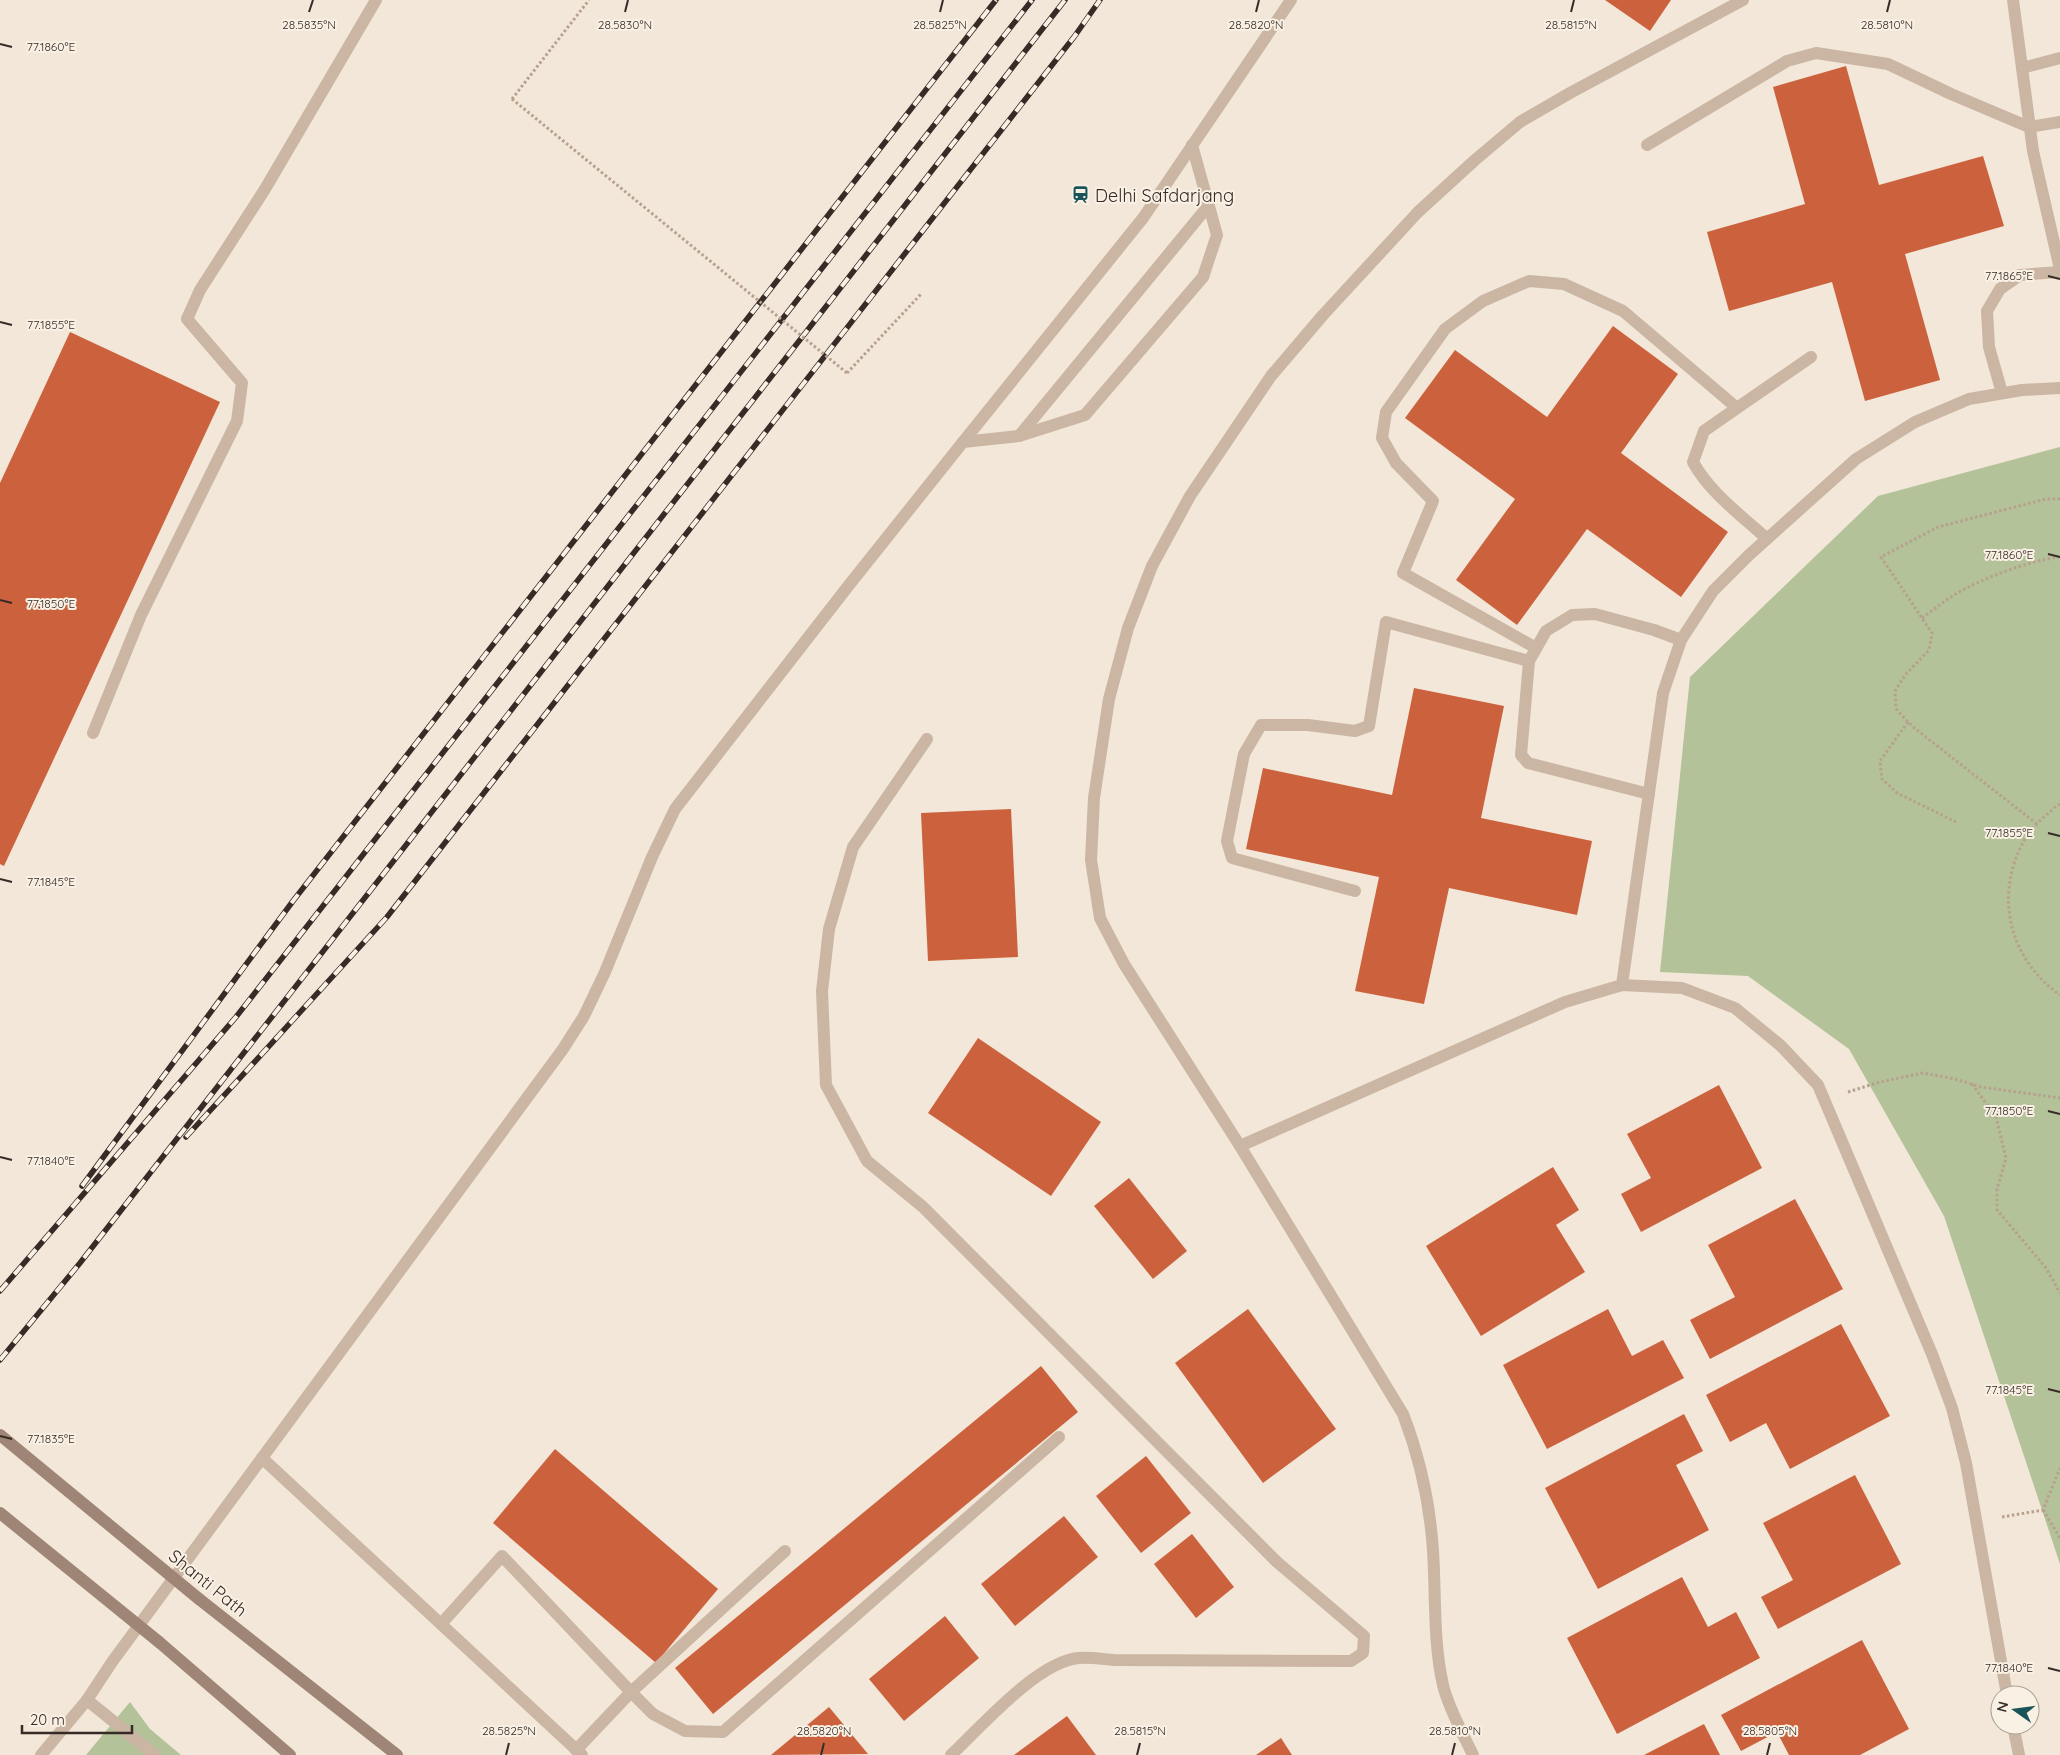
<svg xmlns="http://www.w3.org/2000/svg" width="2060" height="1755" font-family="Quicksand,sans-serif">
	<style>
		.green { fill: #b3c298 }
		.building { fill: #cc623d }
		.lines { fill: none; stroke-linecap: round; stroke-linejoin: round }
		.path { stroke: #b7a08e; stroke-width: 3; stroke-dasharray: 2.5 2.5; stroke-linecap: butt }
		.lane { stroke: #cbb6a4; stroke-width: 12 }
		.street { stroke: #cbb6a4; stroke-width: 12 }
		.secondary { stroke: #9f8575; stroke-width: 12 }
		.rail-casing { stroke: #362b26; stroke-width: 5.5 }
		.rail { stroke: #faf1e5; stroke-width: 4; stroke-dasharray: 11; stroke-linecap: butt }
		.path-bridge { stroke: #b7a08e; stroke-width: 3; stroke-dasharray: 2.5 2.5; stroke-linecap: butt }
		.secondary-bridge { stroke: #9f8575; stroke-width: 12 }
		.ticks { fill: none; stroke: #362b26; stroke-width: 2 }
		.labels { text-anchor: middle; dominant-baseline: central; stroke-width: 4; stroke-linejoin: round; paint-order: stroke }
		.poi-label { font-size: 18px; fill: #362b26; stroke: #faf1e5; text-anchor: start }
		.street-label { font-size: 18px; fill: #362b26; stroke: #faf1e5 }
		.ticks-label { font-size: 12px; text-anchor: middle; fill: #362b26; stroke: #faf1e5; stroke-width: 4; stroke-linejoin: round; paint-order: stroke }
	</style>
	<rect width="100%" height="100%" fill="#f2e7d8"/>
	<g class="green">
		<polygon points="2060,447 2060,1564 1944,1216 1849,1049 1748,976 1660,972 1690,677 1878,496"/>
		<polygon points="130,1702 150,1729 181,1755 86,1755"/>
	</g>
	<g class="building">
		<polygon points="1605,0 1671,0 1650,31"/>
		<polygon points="1846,66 1879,185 1983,156 2004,226 1905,254 1940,380 1865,401 1832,282 1729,311 1707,232 1805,204 1773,87"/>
		<polygon points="1613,326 1678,374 1621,453 1728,532 1681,597 1587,529 1517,625 1456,580 1515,499 1405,418 1455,350 1547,417"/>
		<polygon points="70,332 220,402 4,866 0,864 0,483"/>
		<polygon points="1414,688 1504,706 1481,818 1592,841 1577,915 1449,888 1424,1004 1355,991 1379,877 1246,849 1263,768 1392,795"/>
		<polygon points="1011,809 1018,957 928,961 921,813"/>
		<polygon points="978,1038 1101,1122 1051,1196 928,1113"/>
		<polygon points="1719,1085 1762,1168 1641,1232 1621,1194 1651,1178 1627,1134"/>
		<polygon points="1553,1167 1579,1210 1556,1225 1585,1272 1481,1336 1426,1246"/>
		<polygon points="1129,1178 1187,1251 1153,1279 1094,1206"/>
		<polygon points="1795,1199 1843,1289 1710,1359 1690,1320 1735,1297 1708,1245"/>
		<polygon points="1248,1309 1336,1429 1263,1483 1175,1363"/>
		<polygon points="1608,1309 1632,1356 1663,1340 1684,1378 1547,1449 1503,1365"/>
		<polygon points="1841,1324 1890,1416 1790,1469 1766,1423 1730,1442 1706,1395"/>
		<polygon points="1041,1366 1078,1412 713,1714 675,1668"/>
		<polygon points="1684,1414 1703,1451 1676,1465 1709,1530 1598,1589 1545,1488"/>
		<polygon points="555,1449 718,1589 656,1663 493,1523"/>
		<polygon points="1146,1456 1191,1513 1141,1553 1096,1496"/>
		<polygon points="1855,1475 1901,1564 1778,1629 1761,1597 1793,1580 1763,1523"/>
		<polygon points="1064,1516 1098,1557 1015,1626 981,1584"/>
		<polygon points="1192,1534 1234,1587 1196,1618 1154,1564"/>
		<polygon points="1682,1577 1708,1627 1736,1612 1760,1658 1617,1734 1567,1638"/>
		<polygon points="945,1616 979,1658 904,1721 869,1679"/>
		<polygon points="1862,1640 1909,1729 1860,1755 1789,1755 1777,1732 1741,1751 1721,1715"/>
		<polygon points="829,1707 868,1754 771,1755"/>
		<polygon points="1067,1716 1096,1755 1014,1755"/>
		<polygon points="1704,1724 1720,1755 1644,1755"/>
		<polygon points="1281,1738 1292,1755 1256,1755"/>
	</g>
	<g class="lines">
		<g class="path">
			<polyline points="512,99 589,0"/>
			<polyline points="847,373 922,293"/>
			<path d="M1922 618C1933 610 1943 602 1954 595 1980 579 2031 560 2060 557"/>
			<polyline points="1908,722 1880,761 1882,779 1897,793 1956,822"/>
			<path d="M2060 804 2055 807C2047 815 2035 824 2028 834 1993 889 2006 957 2060 995"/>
			<polyline points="2037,824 1913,727 1896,709 1895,691 1906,674 1929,650 1932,633 1881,557 1938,527 2046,499 2060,499"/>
			<polyline points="1972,1084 1996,1117 2006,1158 1997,1189 1997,1210 2046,1268 2060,1293"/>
			<polyline points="1848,1092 1880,1082 1923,1073 1955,1079 1981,1087 2060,1098"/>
			<polyline points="2043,1510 2060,1538"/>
			<polyline points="2002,1517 2043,1510 2060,1468"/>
		</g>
		<g class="lane">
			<polyline points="93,733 141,615 237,421 242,383 187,319 200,290 265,189 376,0"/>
			<polyline points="262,1458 563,1049 584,1016 605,972 652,857 675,809 849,585 963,442"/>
			<polyline points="441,1624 502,1556 631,1692 785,1551"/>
			<polyline points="576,1750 631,1692 653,1714 685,1731 723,1732 1059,1437"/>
		</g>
		<g class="street">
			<polyline points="2013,0 2033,151 2060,269"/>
			<polyline points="2022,68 2060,58"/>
			<polyline points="1647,145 1787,61 1816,53 1888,64 1951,94 2029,127 2060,122"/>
			<polyline points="2002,393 1989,347 1987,311 2000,289 2020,275 2060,272"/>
			<path d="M1737 408 1704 431 1693 462C1710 493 1741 515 1767 539"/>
			<polyline points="1019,436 1209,205"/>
			<polyline points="963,442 1143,218 1291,0"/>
			<polyline points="963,442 1019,436 1085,415 1203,277 1217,235 1192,145"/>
			<polyline points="1536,648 1403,573 1433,501 1396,463 1382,438 1386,412 1445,329 1483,301 1529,281 1564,284 1623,311 1737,408 1811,357"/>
			<path d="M927 739 853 847 829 929 822 991 826 1085 867 1161 923 1207 1277 1562 1364 1636 1363 1653 1351 1661 1114 1660C1102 1659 1090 1657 1079 1658 1038 1661 981 1727 951 1755"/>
			<polyline points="1649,794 1528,763 1521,755 1529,661 1546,631 1572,615 1595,614 1654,630 1681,640"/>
			<polyline points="1355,891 1232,858 1227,841 1244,754 1261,725 1308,725 1355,731 1369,726 1386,622 1529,661"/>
			<polyline points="1622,985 1663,693 1681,640 1713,591 1749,555 1856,459 1915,422 1969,399 2022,390 2060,388"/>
			<polyline points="1240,1146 1565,1002 1622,985 1682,988 1735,1008 1780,1045 1818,1085 1932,1354 1952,1408 1966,1463 2007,1695"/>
			<polyline points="87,1700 155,1755"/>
			<polyline points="2013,1725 2019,1755"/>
			<polyline points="41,1755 87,1700 112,1662 262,1458 582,1755"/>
			<path d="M1473 1755C1463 1734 1448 1707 1443 1685 1433 1641 1436 1596 1433 1551 1430 1504 1420 1458 1403 1414L1240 1146 1124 964 1100 918 1091 860 1094 798 1109 699 1128 628 1152 566 1190 496 1271 376 1323 315 1418 212 1475 160 1520 122 1570 93 1743 0"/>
		</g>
		<g class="secondary">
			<polyline points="199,1599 397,1755"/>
			<polyline points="159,1642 290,1755"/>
		</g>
		<defs>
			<g id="rail">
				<polyline points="186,1137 387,917 1074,37 1100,0"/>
				<polyline points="82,1186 293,901 996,0"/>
				<polyline points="0,1291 236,1017 1032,0"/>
				<polyline points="0,1360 80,1263 1065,0"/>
			</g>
		</defs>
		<use href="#rail" class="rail-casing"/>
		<use href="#rail" class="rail"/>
		<polyline class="path-bridge" points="512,99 847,373"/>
		<g class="secondary-bridge">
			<polyline points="0,1435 199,1599"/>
			<polyline points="0,1513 159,1642"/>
		</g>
	</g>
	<path class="ticks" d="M309 12 313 0M625 12 628 0M940 12 943 0M1256 12 1259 0M1571 12 1574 0M1887 12 1890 0M0 44 12 47M2048 276 2060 279M0 322 12 325M2048 554 2060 557M0 600 12 603M2048 833 2060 836M0 879 12 882M2048 1111 2060 1114M0 1157 12 1160M2048 1389 2060 1392M0 1436 12 1439M2048 1668 2060 1671M506 1755 509 1743M821 1755 824 1743M1137 1755 1140 1743M1452 1755 1455 1743M1767 1755 1770 1743"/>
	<defs>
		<symbol id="station-bare" viewBox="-9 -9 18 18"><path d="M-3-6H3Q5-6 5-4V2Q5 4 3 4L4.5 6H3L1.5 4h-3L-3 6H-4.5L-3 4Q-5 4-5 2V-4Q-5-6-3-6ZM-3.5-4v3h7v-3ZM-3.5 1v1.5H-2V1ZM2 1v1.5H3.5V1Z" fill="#1a5459" stroke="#faf1e5" stroke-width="2.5" paint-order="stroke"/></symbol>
	</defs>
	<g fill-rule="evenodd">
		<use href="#station-bare" x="1068" y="182" width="25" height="25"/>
	</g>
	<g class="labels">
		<g class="poi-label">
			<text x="1095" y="195">Delhi Safdarjang</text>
		</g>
		<g class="street-label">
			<text transform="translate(208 1583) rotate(39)">Shanti Path</text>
		</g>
	</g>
	<g class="ticks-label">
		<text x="309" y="29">28.5835°N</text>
		<text x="625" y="29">28.5830°N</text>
		<text x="940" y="29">28.5825°N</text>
		<text x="1256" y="29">28.5820°N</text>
		<text x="1571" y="29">28.5815°N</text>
		<text x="1887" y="29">28.5810°N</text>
		<text x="51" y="51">77.1860°E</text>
		<text x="2009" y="280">77.1865°E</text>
		<text x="51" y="329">77.1855°E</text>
		<text x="2009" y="559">77.1860°E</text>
		<text x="51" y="608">77.1850°E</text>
		<text x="2009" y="837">77.1855°E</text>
		<text x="51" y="886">77.1845°E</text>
		<text x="2009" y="1115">77.1850°E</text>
		<text x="51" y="1165">77.1840°E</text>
		<text x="2009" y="1394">77.1845°E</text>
		<text x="51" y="1443">77.1835°E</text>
		<text x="2009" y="1672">77.1840°E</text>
		<text x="509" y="1735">28.5825°N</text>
		<text x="824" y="1735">28.5820°N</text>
		<text x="1140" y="1735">28.5815°N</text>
		<text x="1455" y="1735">28.5810°N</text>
		<text x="1770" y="1735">28.5805°N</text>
	</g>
	<g transform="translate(2015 1710) rotate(284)"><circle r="24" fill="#faf1e5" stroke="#aca299"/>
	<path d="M0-4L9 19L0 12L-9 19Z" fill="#1a5459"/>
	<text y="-8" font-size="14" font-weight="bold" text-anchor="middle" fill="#362b26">N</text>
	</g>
	<path d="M22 1725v8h110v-8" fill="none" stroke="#362b26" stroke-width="2.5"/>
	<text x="30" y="1725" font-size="15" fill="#362b26" stroke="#faf1e5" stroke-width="4" paint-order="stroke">20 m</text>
</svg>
